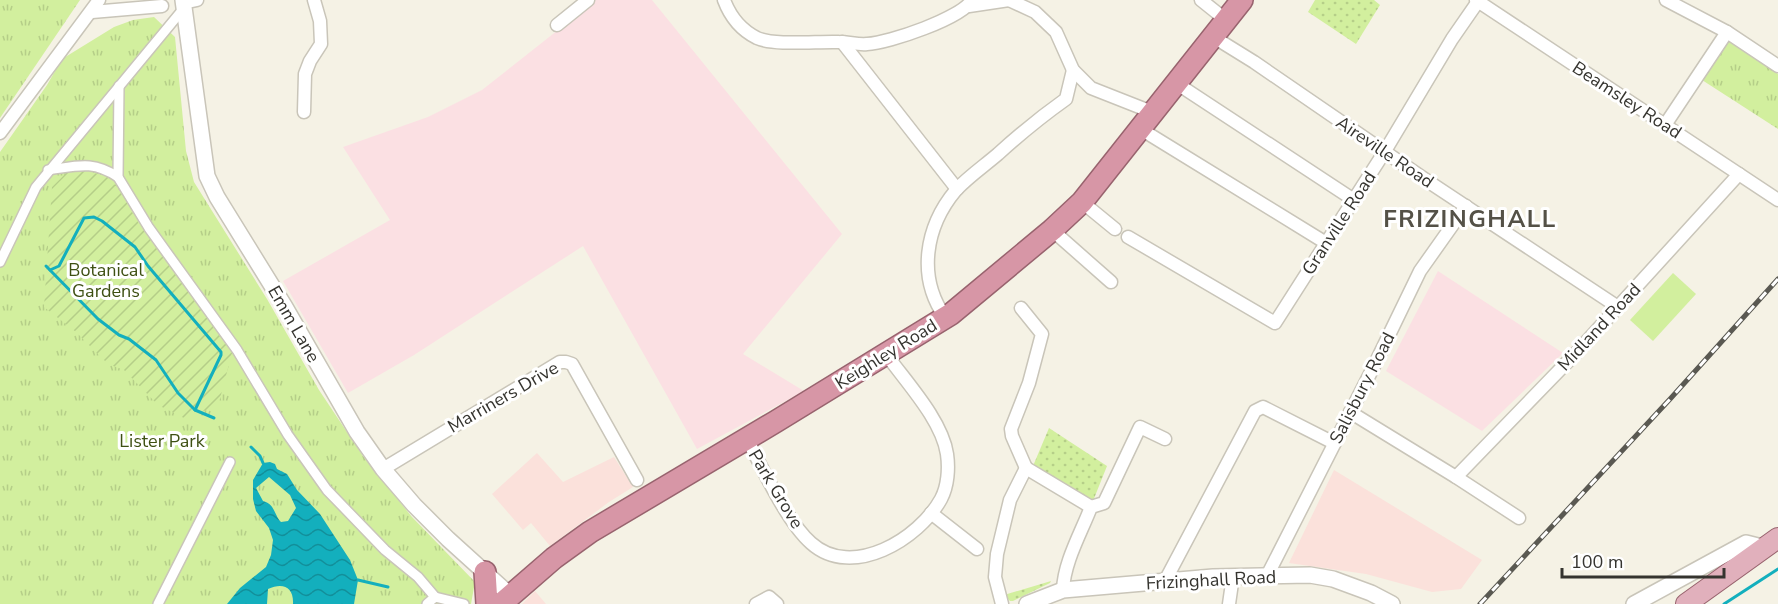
<svg xmlns="http://www.w3.org/2000/svg" width="1778" height="604" font-family="'Nunito Sans',sans-serif">
	<style>
		.commercial { fill: #fbe1db }
		.education { fill: #fbe0e3 }
		.grass { fill: url(#grass-dots) }
		.park { fill: url(#park-tufts) }
		.garden { fill: url(#garden-furrows) }
		.pitch { fill: #d2ef9e }
		.water { fill: url(#water-waves); fill-rule: evenodd }
		.lines { fill: none; stroke-linecap: round; stroke-linejoin: round }
		.stream { stroke: #13afbd; stroke-width: 3 }
		.pedestrian-casing { stroke: #c9c5b9; stroke-width: 12 }
		.minor-casing { stroke: #c9c5b9; stroke-width: 15 }
		.tertiary-casing { stroke: #c9c5b9; stroke-width: 18 }
		.primary-casing { stroke: #98636e; stroke-width: 22 }
		.trunk-casing { stroke: #98636e; stroke-width: 24 }
		.pedestrian { stroke: #fff; stroke-width: 9 }
		.minor { stroke: #fff; stroke-width: 12 }
		.tertiary { stroke: #fff; stroke-width: 15 }
		.primary { stroke: #e1b0bc; stroke-width: 20 }
		.trunk { stroke: #d796a6; stroke-width: 21 }
		.rail-casing { stroke: #5a5952; stroke-width: 5 }
		.rail { stroke: #fff; stroke-width: 3; stroke-dasharray: 9; stroke-linecap: butt }
		.labels { text-anchor: middle; dominant-baseline: central; stroke-width: 6; stroke-linejoin: round; paint-order: stroke }
		.street-label { font-size: 18px; fill: #35342f; stroke: #fff }
		.park-label { font-size: 18px; fill: #3e5013; stroke: #fff }
		.district-label { font-size: 24px; font-weight: bold; letter-spacing: 1.5px; fill: #545147; stroke: #fff }
	</style>
	<defs>
		<pattern id="grass-dots" width="8" height="8" patternUnits="userSpaceOnUse" patternTransform="scale(1.5)"><rect width="8" height="8" fill="#d2ef9e"/><path d="M2 2h.1M6 6h.1" fill="none" stroke="#b5ce88" stroke-width="1.8" stroke-linecap="round"/></pattern>
		<pattern id="park-tufts" width="24" height="20" patternUnits="userSpaceOnUse" patternTransform="scale(1.5)"><rect width="24" height="20" fill="#d2ef9e"/><path d="M3 7l-1-3M5 7V3M7 7l1-3M15 17l-1-3M17 17v-4M19 17l1-3" fill="none" stroke="#b5ce88"/></pattern>
		<pattern id="garden-furrows" width="10" height="10" patternUnits="userSpaceOnUse" patternTransform="scale(1.5)"><rect width="10" height="10" fill="#d2ef9e"/><path d="M-1 1l2-2M0 10L10 0M9 11l2-2" fill="none" stroke="#b5ce88"/></pattern>
		<pattern id="water-waves" width="16" height="10" patternUnits="userSpaceOnUse" patternTransform="scale(1.5)"><rect width="16" height="10" fill="#13afbd"/><path d="M0 5q4-4 8 0t8 0" fill="none" stroke="#128f9a"/></pattern>
	</defs>
	<rect width="100%" height="100%" fill="#f5f2e5"/>
	<g class="commercial">
		<polygon points="537,453 563,482 614,457 633,487 609,502 550,546 531,523 523,530 492,494"/>
		<polygon points="1334,470 1482,560 1461,589 1432,592 1366,574 1289,563"/>
		<polygon points="535,591 546,604 522,604"/>
	</g>
	<g class="education">
		<polygon points="596,0 652,0 842,234 743,354 804,391 697,449 583,246 414,355 348,393 283,281 390,220 343,147 428,117 482,90"/>
		<polygon points="1438,271 1563,353 1482,431 1386,371"/>
	</g>
	<g class="grass">
		<polygon points="1315,0 1374,0 1380,5 1356,44 1308,12"/>
		<polygon points="1049,428 1107,466 1093,501 1033,466"/>
		<polygon points="1051,581 1050,583 1013,601 1010,601 1004,595"/>
	</g>
	<g class="park">
		<polygon points="0,0 80,0 0,118"/>
		<polygon points="154,17 175,37 186,151 194,182 267,299 319,390 363,456 412,517 475,582 471,604 0,604 0,152 47,85 62,59 114,27 133,20"/>
		<polygon points="1728,41 1778,74 1778,129 1702,80"/>
	</g>
	<polygon class="garden" points="68,171 88,171 108,177 120,191 139,224 232,353 218,406 184,418 158,405 124,370 108,364 76,332 44,307 52,187"/>
	<polygon class="pitch" points="1673,273 1696,294 1653,341 1630,320"/>
	<path class="water" d="M270 462 275 464 277 469 287 474 297 490 320 514 350 560 358 580 354 604H293C294 587 283 582 268 589L267 604H227L240 588 266 567 271 555 273 540 269 528 256 511 253 499V480L263 463ZM269 477 290 495 296 508 288 521 281 522C274 515 275 504 263 501L256 488Z"/>
	<g class="lines">
		<g class="stream">
			<polyline points="46,266 98,319 119,335 129,339 156,360 178,393 195,410 214,418"/>
			<polyline points="50,270 59,266 84,218 94,217 102,221 135,247 148,266 221,352 221,355 195,410"/>
			<polyline points="251,447 260,456 263,463"/>
			<polyline points="358,580 388,587"/>
			<polyline points="1724,604 1778,569"/>
		</g>
		<defs>
			<g id="pedestrian">
				<polyline points="119,86 118,177 149,228 237,350 288,435 327,490 385,550 418,577 435,597"/>
				<path d="M48 170C78 166 92 160 118 177"/>
				<polyline points="0,262 36,187 184,8"/>
				<polyline points="158,604 230,462"/>
				<polyline points="427,604 435,597 464,604"/>
			</g>
			<g id="minor">
				<path d="M724 0C730 16 741 30 757 38 775 46 818 41 839 42 849 42 858 45 867 44 889 43 962 18 972 0"/>
				<polyline points="1009,0 1035,12 1056,32 1073,70 1091,88 1152,112"/>
				<polyline points="1201,0 1226,20"/>
				<polyline points="1476,0 1778,200"/>
				<polyline points="1666,0 1727,32 1778,66"/>
				<polyline points="183,3 197,0"/>
				<polyline points="969,6 1009,0"/>
				<polyline points="92,12 162,6"/>
				<polyline points="557,25 588,0"/>
				<polyline points="1212,36 1254,62 1423,178 1618,307"/>
				<polyline points="842,42 957,189"/>
				<polyline points="1176,83 1354,200"/>
				<polyline points="304,112 305,74 310,61 321,44 320,21 314,0"/>
				<polyline points="1665,125 1727,32"/>
				<polyline points="1139,128 1326,243"/>
				<polyline points="0,133 99,0"/>
				<polyline points="1082,202 1115,229"/>
				<polyline points="1052,230 1111,282"/>
				<polyline points="1128,237 1275,323 1385,151 1452,39 1479,0"/>
				<polyline points="1021,308 1042,334 1029,383 1011,429 1012,436 1026,468"/>
				<path d="M945 317C917 277 925 227 956 190 968 177 984 166 998 154 1020 134 1042 116 1066 99L1073 70"/>
				<polyline points="1350,412 1456,477 1519,518"/>
				<path d="M747 439C763 469 787 522 811 543 852 580 919 539 941 499 948 486 949 468 947 454 942 420 906 382 886 354"/>
				<polyline points="1026,468 1091,507"/>
				<polyline points="383,469 560,362 566,362 572,364 637,480"/>
				<polyline points="1456,477 1576,353 1739,174"/>
				<polyline points="931,513 977,549"/>
				<polyline points="1267,576 1374,366 1420,271 1466,206"/>
				<polyline points="1165,581 1255,411 1263,407 1334,443"/>
				<path d="M1063 590C1064 562 1081 533 1091 507L1104 503 1140 427 1165 439"/>
				<polyline points="756,604 769,597 777,604"/>
				<polyline points="1002,604 995,577 997,554 1010,500 1026,468"/>
				<polyline points="1229,604 1233,576"/>
			</g>
			<g id="tertiary">
				<polyline points="183,0 207,176 217,197 285,307 357,432 383,469 414,505 448,539 511,596"/>
				<polyline points="1027,604 1063,590 1213,577 1310,575 1333,579 1371,593 1392,604"/>
				<polyline points="1634,604 1746,543 1766,548"/>
			</g>
			<polyline id="primary" points="1686,604 1778,538"/>
			<g id="trunk">
				<polyline points="485,572 487,604"/>
				<polyline points="501,604 554,558 590,532 775,422 951,314 1052,230 1082,202 1242,0"/>
			</g>
		</defs>
		<use href="#pedestrian" class="pedestrian-casing"/>
		<use href="#minor" class="minor-casing"/>
		<use href="#tertiary" class="tertiary-casing"/>
		<use href="#primary" class="primary-casing"/>
		<use href="#trunk" class="trunk-casing"/>
		<use href="#pedestrian" class="pedestrian"/>
		<use href="#minor" class="minor"/>
		<use href="#tertiary" class="tertiary"/>
		<use href="#primary" class="primary"/>
		<use href="#trunk" class="trunk"/>
		<defs>
			<polyline id="rail" points="1480,604 1671,398 1778,279"/>
		</defs>
		<use href="#rail" class="rail-casing"/>
		<use href="#rail" class="rail"/>
	</g>
	<g class="labels">
		<g class="street-label">
			<text transform="translate(1627 100) rotate(33)">Beamsley Road</text>
			<text transform="translate(1385 152) rotate(34)">Aireville Road</text>
			<text transform="translate(1339 223) rotate(-57)">Granville Road</text>
			<text transform="translate(294 324) rotate(60)">Emm Lane</text>
			<text transform="translate(1599 327) rotate(-47)">Midland Road</text>
			<text transform="translate(886 354) rotate(-32)">Keighley Road</text>
			<text transform="translate(1362 388) rotate(-63)">Salisbury Road</text>
			<text transform="translate(503 397) rotate(-30)">Marriners Drive</text>
			<text transform="translate(776 489) rotate(59)">Park Grove</text>
			<text transform="translate(1211 580) rotate(-3)">Frizinghall Road</text>
		</g>
		<g class="park-label">
			<text x="106" y="270">Botanical<tspan x="106" dy="21">Gardens</tspan></text>
			<text x="162" y="441">Lister Park</text>
		</g>
		<g class="district-label">
			<text x="1470" y="219">FRIZINGHALL</text>
		</g>
	</g>
	<path d="M1562 568v9h162v-9" fill="none" stroke="#35342f" stroke-width="3"/>
	<text x="1571" y="568" font-size="18" fill="#35342f" stroke="#ffffff" stroke-width="4.5" paint-order="stroke">100 m</text>
</svg>
